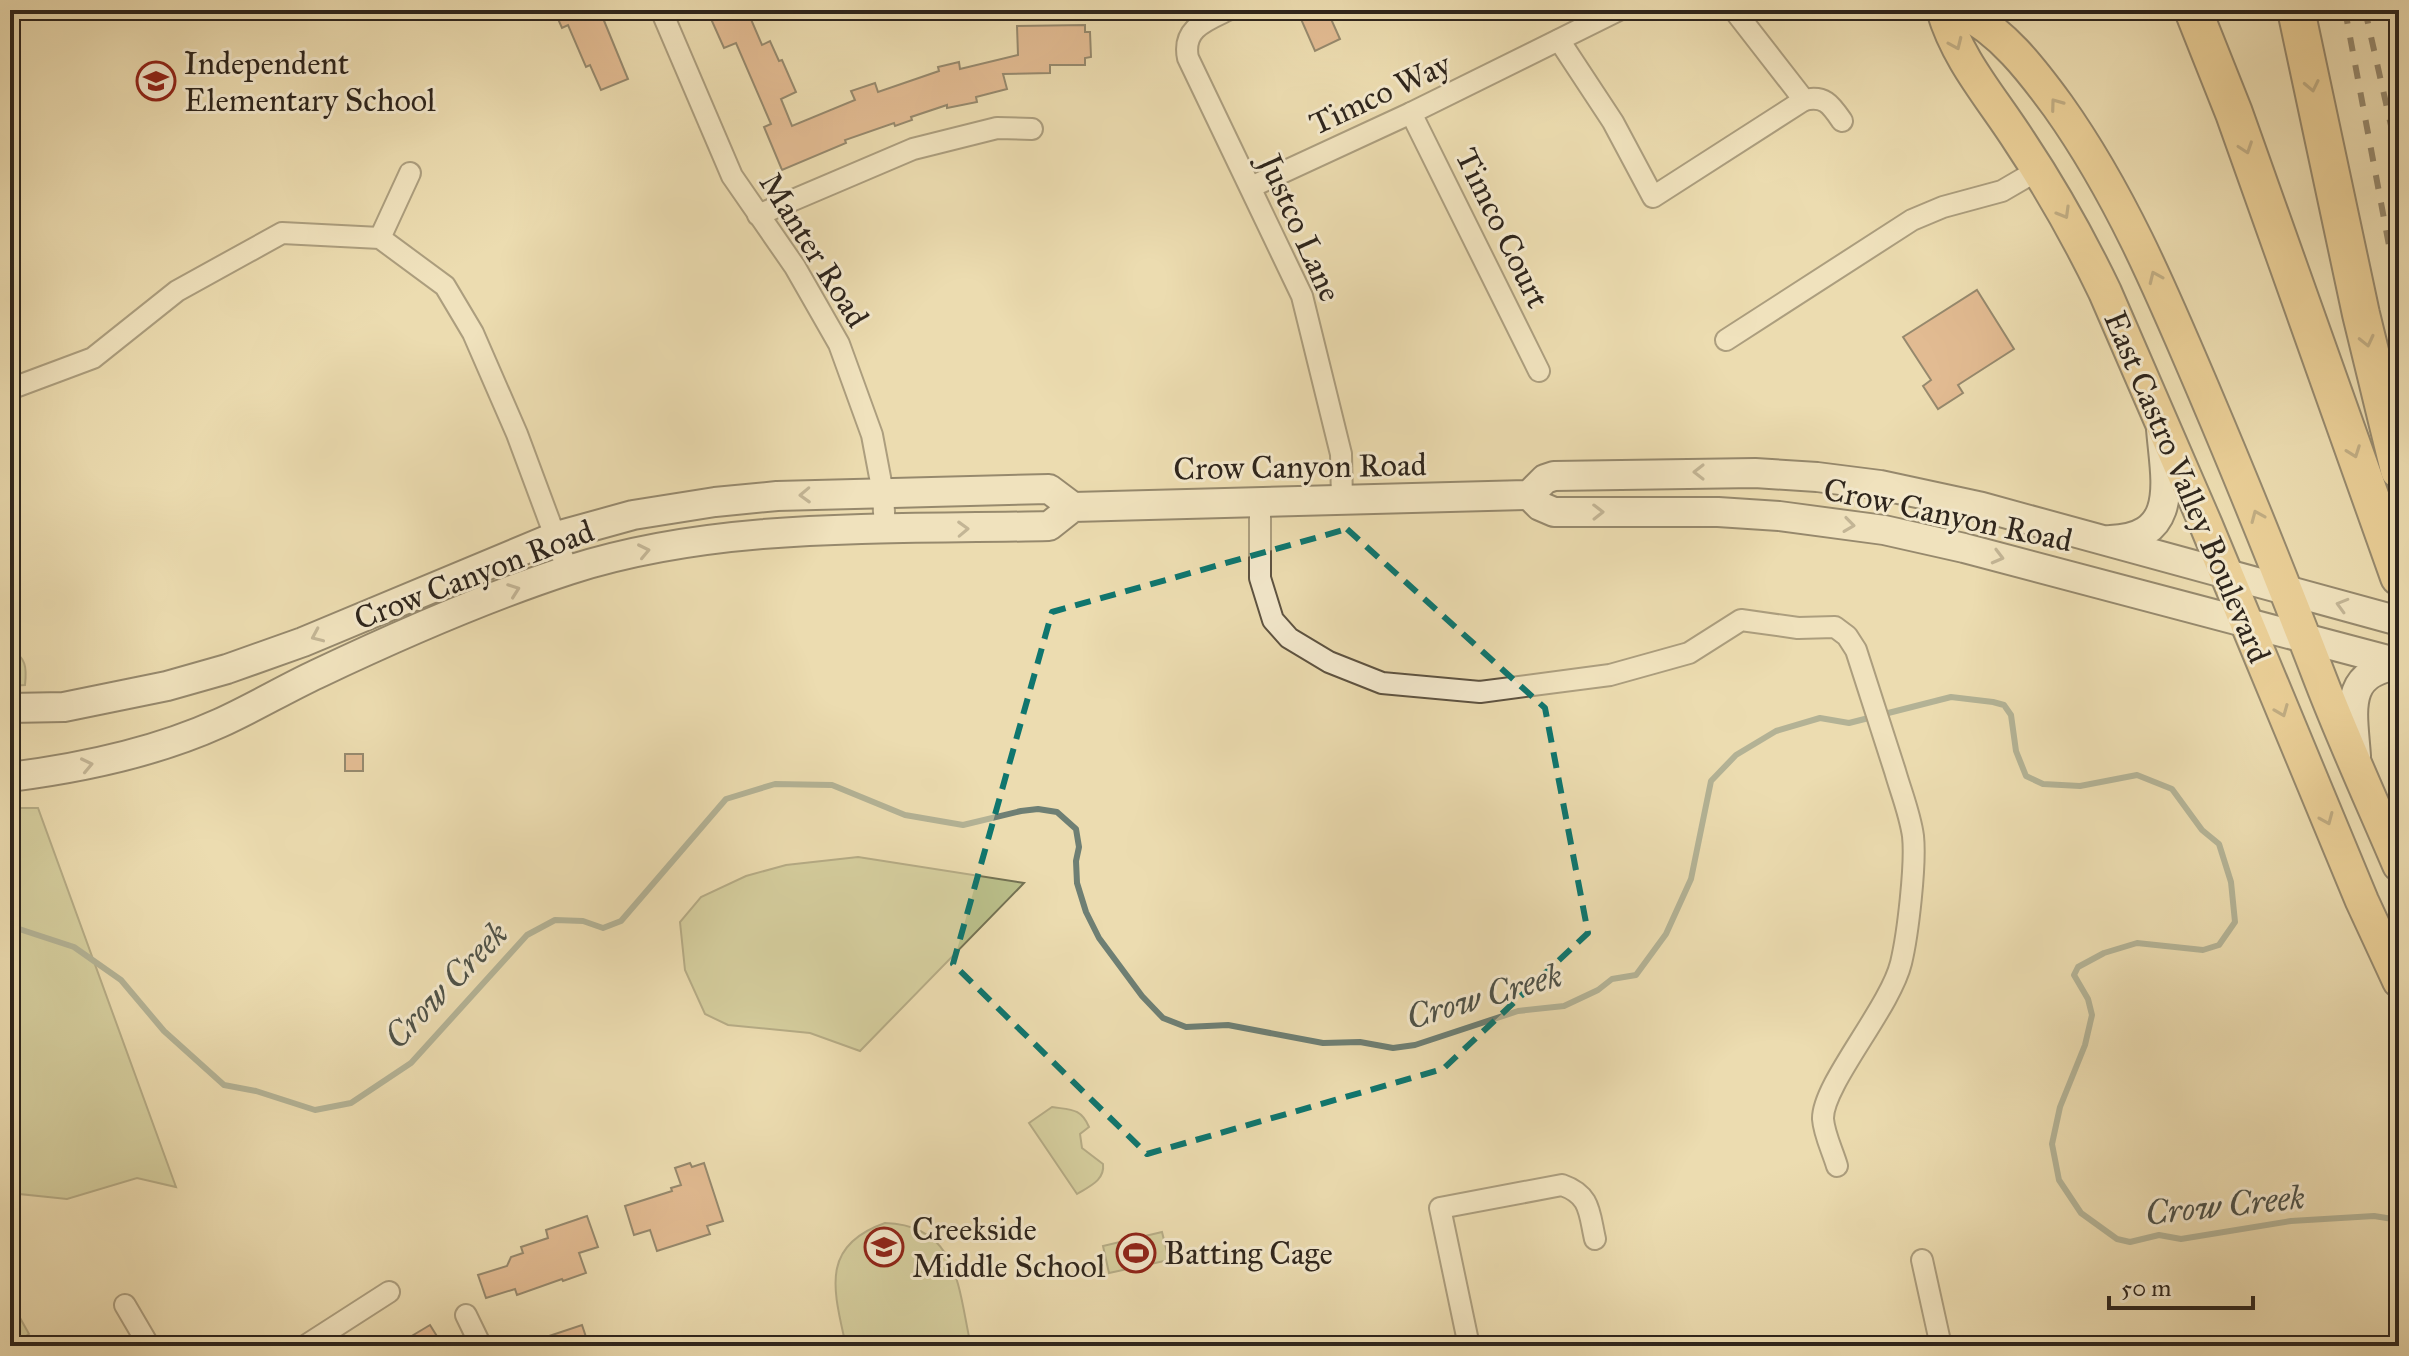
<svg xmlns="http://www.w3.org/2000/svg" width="2409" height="1356" font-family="'IM FELL Great Primer',serif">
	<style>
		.green { fill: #babf8a; stroke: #747253; stroke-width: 2 }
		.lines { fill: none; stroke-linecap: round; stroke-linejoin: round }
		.stream { stroke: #6e7f74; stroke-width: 6 }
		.building { fill: #d6926d; stroke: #2e251c; stroke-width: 2 }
		.minor-casing { stroke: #5e5341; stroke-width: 24 }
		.secondary-casing { stroke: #2e251c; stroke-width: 32 }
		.primary-casing { stroke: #2e251c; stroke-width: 36 }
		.motorway-casing { stroke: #2e251c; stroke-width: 40 }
		.minor { stroke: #f3e8cc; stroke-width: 20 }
		.secondary { stroke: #f3e8cc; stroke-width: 28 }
		.primary { stroke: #e6be78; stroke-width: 32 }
		.motorway { stroke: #e6be78; stroke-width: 36 }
		.rail { stroke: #2e251c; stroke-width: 6; stroke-dasharray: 14 14; stroke-linecap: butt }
		.oneway { stroke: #8a724a }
		.oneway2 { stroke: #908674 }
		.marked { fill: none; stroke: #0f766e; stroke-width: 6; stroke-dasharray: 16 10; stroke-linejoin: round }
		.labels { text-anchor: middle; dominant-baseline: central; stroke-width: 6; stroke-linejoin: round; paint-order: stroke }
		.poi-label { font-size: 32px; fill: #2e251c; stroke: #f3e8cc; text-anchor: start }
		.street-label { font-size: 32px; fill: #2e251c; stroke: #f3e8cc }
		.water-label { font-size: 34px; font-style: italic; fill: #4e5248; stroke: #f3e8cc }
	</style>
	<rect width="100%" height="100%" fill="#ecdcb0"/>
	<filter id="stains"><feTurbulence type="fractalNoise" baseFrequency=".0025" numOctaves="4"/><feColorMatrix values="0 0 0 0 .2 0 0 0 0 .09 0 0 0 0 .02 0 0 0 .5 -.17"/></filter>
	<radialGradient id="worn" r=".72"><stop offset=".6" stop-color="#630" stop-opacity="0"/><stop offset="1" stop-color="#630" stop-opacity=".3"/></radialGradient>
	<g class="green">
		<path d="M10 648C26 658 27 667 25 685L10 686Z"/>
		<polygon points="10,808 38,808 176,1187 137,1178 67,1199 10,1193"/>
		<polygon points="858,857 1024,883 860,1051 810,1033 728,1025 705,1014 685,970 680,922 701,897 746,876 786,865"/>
		<path d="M1052 1107C1071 1110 1081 1108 1089 1127L1080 1134 1082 1148 1103 1164C1105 1180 1090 1186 1077 1194L1029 1123Z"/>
		<path d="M885 1223C959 1225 958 1289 971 1346H846C834 1291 819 1246 885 1223Z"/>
		<polygon points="1162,1232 1169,1260 1109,1273 1103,1246"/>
		<polygon points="10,1300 29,1334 10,1346"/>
	</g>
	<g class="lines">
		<polyline class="stream" points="10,926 74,947 121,980 164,1031 224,1085 256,1091 315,1110 351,1103 411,1063 527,935 555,920 583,921 603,928 621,921 726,799 775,784 832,785 905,815 963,825 1021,811 1038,809 1057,812 1076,829 1079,847 1076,861 1077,883 1086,912 1099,938 1142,996 1163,1018 1186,1027 1228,1025 1323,1043 1360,1042 1393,1048 1415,1045 1518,1011 1564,1006 1598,990 1612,979 1636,975 1666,934 1691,879 1711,781 1736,755 1776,731 1820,718 1849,723 1951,697 1993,702 2004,705 2011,715 2016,751 2026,776 2043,784 2080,786 2137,775 2172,789 2202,830 2219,844 2231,882 2235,922 2219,945 2203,950 2137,943 2104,953 2078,967 2074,975 2088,999 2092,1015 2085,1045 2060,1107 2052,1144 2059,1180 2081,1213 2117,1239 2130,1242 2159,1235 2181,1239 2291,1221 2374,1216 2399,1220"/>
	</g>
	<g class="building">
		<polygon points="554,10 603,10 600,11 628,79 601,90 590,65 586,67 568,25 562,28"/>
		<polygon points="707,10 747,10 762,45 770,41 779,61 782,60 796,92 781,99 792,126 855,100 851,91 875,83 878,92 939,71 938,67 959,62 960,69 1018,55 1017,26 1085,25 1085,32 1090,32 1091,57 1085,58 1085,65 1050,65 1050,73 1003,74 1007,89 976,97 977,102 947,108 947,105 911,117 912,120 895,126 894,123 845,140 846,143 782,170 764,127 771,124 736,43 724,48"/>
		<polygon points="1297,10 1327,10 1340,39 1315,51"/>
		<polygon points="1977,290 2014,349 1958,385 1963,393 1938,409 1923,386 1931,380 1903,337"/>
		<rect x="345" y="754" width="18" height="17"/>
		<polygon points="690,1163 692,1167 704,1163 723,1221 707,1226 710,1234 657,1251 650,1230 634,1235 625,1206 672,1191 671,1188 681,1185 675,1168"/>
		<polygon points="587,1216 598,1247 579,1253 586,1273 563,1281 562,1279 517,1295 515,1289 486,1298 478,1275 507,1266 511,1257 523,1253 521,1247 548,1238 546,1230"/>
		<polygon points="430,1325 443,1346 395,1346"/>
		<polygon points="582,1325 589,1346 528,1346 528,1343"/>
	</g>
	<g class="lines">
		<defs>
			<g id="minor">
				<polyline points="661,10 732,176 795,267 839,344 872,435 883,493 885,531"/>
				<path d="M1228 10C1205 21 1182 29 1188 58L1302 296 1341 454 1342 500"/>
				<path d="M1734 10 1804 100C1825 95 1831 105 1842 121"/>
				<polyline points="1559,40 1613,122 1653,197 1804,100"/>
				<polyline points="1411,113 1539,371"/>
				<polyline points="1251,187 1411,113 1619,10"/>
				<polyline points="758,215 913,149 997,128 1032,129"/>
				<polyline points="380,238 410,173"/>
				<polyline points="1726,340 1912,220 1943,207 2002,191 2038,170"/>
				<polyline points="10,389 93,358 177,291 282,233 380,238 445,286 473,333 517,434 568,571"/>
				<path d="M1260 502V578L1273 620 1289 638 1329 662 1382 683 1480 692 1610 675 1689 653 1741 620 1798 628 1835 627 1847 636 1856 650C1869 690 1882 731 1895 771 1901 792 1910 814 1913 836 1916 864 1908 934 1901 963 1890 1008 1822 1085 1823 1119 1824 1134 1833 1152 1837 1166"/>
				<polyline points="1922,1260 1941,1346"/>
				<polyline points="125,1305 149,1346"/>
				<polyline points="466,1315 481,1346"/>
				<polyline points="305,1346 389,1292"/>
				<path d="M1469 1346 1440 1208 1562 1185C1591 1195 1589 1213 1595 1239"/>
			</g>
			<g id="secondary">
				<polyline points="1529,495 1540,506 1554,512 1718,512 1779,516 1884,530 1964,548 2399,663"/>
				<path d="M2110 540C2181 538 2165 479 2161 429"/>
				<polyline points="10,708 64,707 167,686 227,669 303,642 557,536 633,515 715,502 777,496 1049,489 1073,507"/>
				<path d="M2356 756C2353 712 2342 672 2399 665"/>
				<path d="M10 777C81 768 154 753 220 723 253 708 285 689 317 674 399 635 483 598 569 570 721 521 891 530 1049 526L1073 507 1529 495 1545 479 1554 476 1755 473 1817 477 1880 485 1982 507 2399 621"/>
			</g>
			<g id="primary">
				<path d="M1943 10C1958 61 1992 98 2020 142 2052 190 2080 240 2105 292L2206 525 2362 901 2399 981"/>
				<path d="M1960 10C2002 31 2031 69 2058 106 2122 196 2163 295 2206 396 2246 490 2284 585 2321 681 2345 743 2373 804 2399 865"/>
			</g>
			<g id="motorway">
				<polyline points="2193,10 2234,113 2399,577"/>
				<polyline points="2296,10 2361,314 2399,470"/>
			</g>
		</defs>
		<use href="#minor" class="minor-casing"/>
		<use href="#secondary" class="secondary-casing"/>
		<use href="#primary" class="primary-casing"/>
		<use href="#motorway" class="motorway-casing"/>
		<use href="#minor" class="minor"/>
		<use href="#secondary" class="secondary"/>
		<use href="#primary" class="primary"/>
		<use href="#motorway" class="motorway"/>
		<g class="rail">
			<polyline points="2345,10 2399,299"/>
			<polyline points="2365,10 2399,161"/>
		</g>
	</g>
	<defs><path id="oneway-chevron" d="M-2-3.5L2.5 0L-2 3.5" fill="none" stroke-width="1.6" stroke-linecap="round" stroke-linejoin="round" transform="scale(2)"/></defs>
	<g class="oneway">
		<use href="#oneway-chevron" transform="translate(1956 44) rotate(66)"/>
		<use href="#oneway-chevron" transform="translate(2312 86) rotate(78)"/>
		<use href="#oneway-chevron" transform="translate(2056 104) rotate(-126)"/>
		<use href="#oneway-chevron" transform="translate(2246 148) rotate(71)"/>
		<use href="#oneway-chevron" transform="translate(2064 213) rotate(60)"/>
		<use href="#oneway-chevron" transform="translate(2155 277) rotate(-114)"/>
		<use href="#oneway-chevron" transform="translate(2367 341) rotate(77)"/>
		<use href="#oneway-chevron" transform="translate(2354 452) rotate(70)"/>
		<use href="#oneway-chevron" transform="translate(2257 516) rotate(-113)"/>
		<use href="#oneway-chevron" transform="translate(2282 711) rotate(68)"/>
		<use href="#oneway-chevron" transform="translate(2327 819) rotate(67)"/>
	</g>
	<g class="oneway2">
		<use href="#oneway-chevron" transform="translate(1699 472) rotate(180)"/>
		<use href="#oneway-chevron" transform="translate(805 495) rotate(178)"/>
		<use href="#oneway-chevron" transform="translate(1598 512) rotate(-1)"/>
		<use href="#oneway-chevron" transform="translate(1849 525) rotate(8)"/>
		<use href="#oneway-chevron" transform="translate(963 529) rotate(-2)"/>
		<use href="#oneway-chevron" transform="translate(644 551) rotate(-12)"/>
		<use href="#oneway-chevron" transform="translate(1998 557) rotate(15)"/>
		<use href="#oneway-chevron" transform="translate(514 590) rotate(-20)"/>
		<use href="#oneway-chevron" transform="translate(2342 605) rotate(-164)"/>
		<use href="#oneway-chevron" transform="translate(317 636) rotate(156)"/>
		<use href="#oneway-chevron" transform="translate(87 765) rotate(-12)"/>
	</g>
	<path d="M0 0H2409V1356H0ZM1347 529 1545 708 1588 933 1443 1069 1147 1154 953 964 1052 612Z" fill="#ecdcb0" fill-opacity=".55" fill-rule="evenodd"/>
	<path class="marked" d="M1347 529 1545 708 1588 933 1443 1069 1147 1154 953 964 1052 612Z"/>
	<defs>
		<symbol id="school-ring" viewBox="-11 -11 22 22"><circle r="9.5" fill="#f3e8cc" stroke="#8f2418" stroke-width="1.5"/><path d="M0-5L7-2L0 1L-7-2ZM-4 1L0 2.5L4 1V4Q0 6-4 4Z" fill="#8f2418"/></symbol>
		<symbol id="stadium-ring" viewBox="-11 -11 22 22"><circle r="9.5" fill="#f3e8cc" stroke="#8f2418" stroke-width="1.5"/><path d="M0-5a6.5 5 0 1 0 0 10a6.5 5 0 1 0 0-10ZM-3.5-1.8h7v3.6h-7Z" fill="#8f2418"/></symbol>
	</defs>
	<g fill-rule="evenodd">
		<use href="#school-ring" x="134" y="59" width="44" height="44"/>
		<use href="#school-ring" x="862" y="1225" width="44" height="44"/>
		<use href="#stadium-ring" x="1114" y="1231" width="44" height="44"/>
	</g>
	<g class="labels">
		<g class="poi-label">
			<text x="184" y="63">Independent<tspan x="184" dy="37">Elementary School</tspan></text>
			<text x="912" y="1229">Creekside<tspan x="912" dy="37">Middle School</tspan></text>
			<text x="1164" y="1253">Batting Cage</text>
		</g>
		<g class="street-label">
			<text transform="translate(1380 94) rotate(-25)">Timco Way</text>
			<text transform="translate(1300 228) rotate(66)">Justco Lane</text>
			<text transform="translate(1502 228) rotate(64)">Timco Court</text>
			<text transform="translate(814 250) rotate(58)">Manter Road</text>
			<text transform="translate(1300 467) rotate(-1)">Crow Canyon Road</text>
			<text transform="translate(2187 487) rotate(67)">East Castro Valley Boulevard</text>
			<text transform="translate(1948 515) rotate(12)">Crow Canyon Road</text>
			<text transform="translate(474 575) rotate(-21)">Crow Canyon Road</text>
		</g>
		<g class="water-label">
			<text transform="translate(446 985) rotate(-46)">Crow Creek</text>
			<text transform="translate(1484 996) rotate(-16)">Crow Creek</text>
			<text transform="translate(2225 1205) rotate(-6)">Crow Creek</text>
		</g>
	</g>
	<rect width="2409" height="1356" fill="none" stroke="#ecdcb0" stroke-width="40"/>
	<rect x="12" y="12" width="2385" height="1332" fill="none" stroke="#2e251c" stroke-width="4"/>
	<rect x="20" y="20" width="2369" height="1316" fill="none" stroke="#2e251c" stroke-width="2"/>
	<path d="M2109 1296v12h144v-12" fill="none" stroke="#2e251c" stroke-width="4"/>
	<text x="2121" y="1296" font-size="24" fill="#2e251c" stroke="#f3e8cc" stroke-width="6" paint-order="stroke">50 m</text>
	<rect width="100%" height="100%" filter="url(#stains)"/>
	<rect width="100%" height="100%" fill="url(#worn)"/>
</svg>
